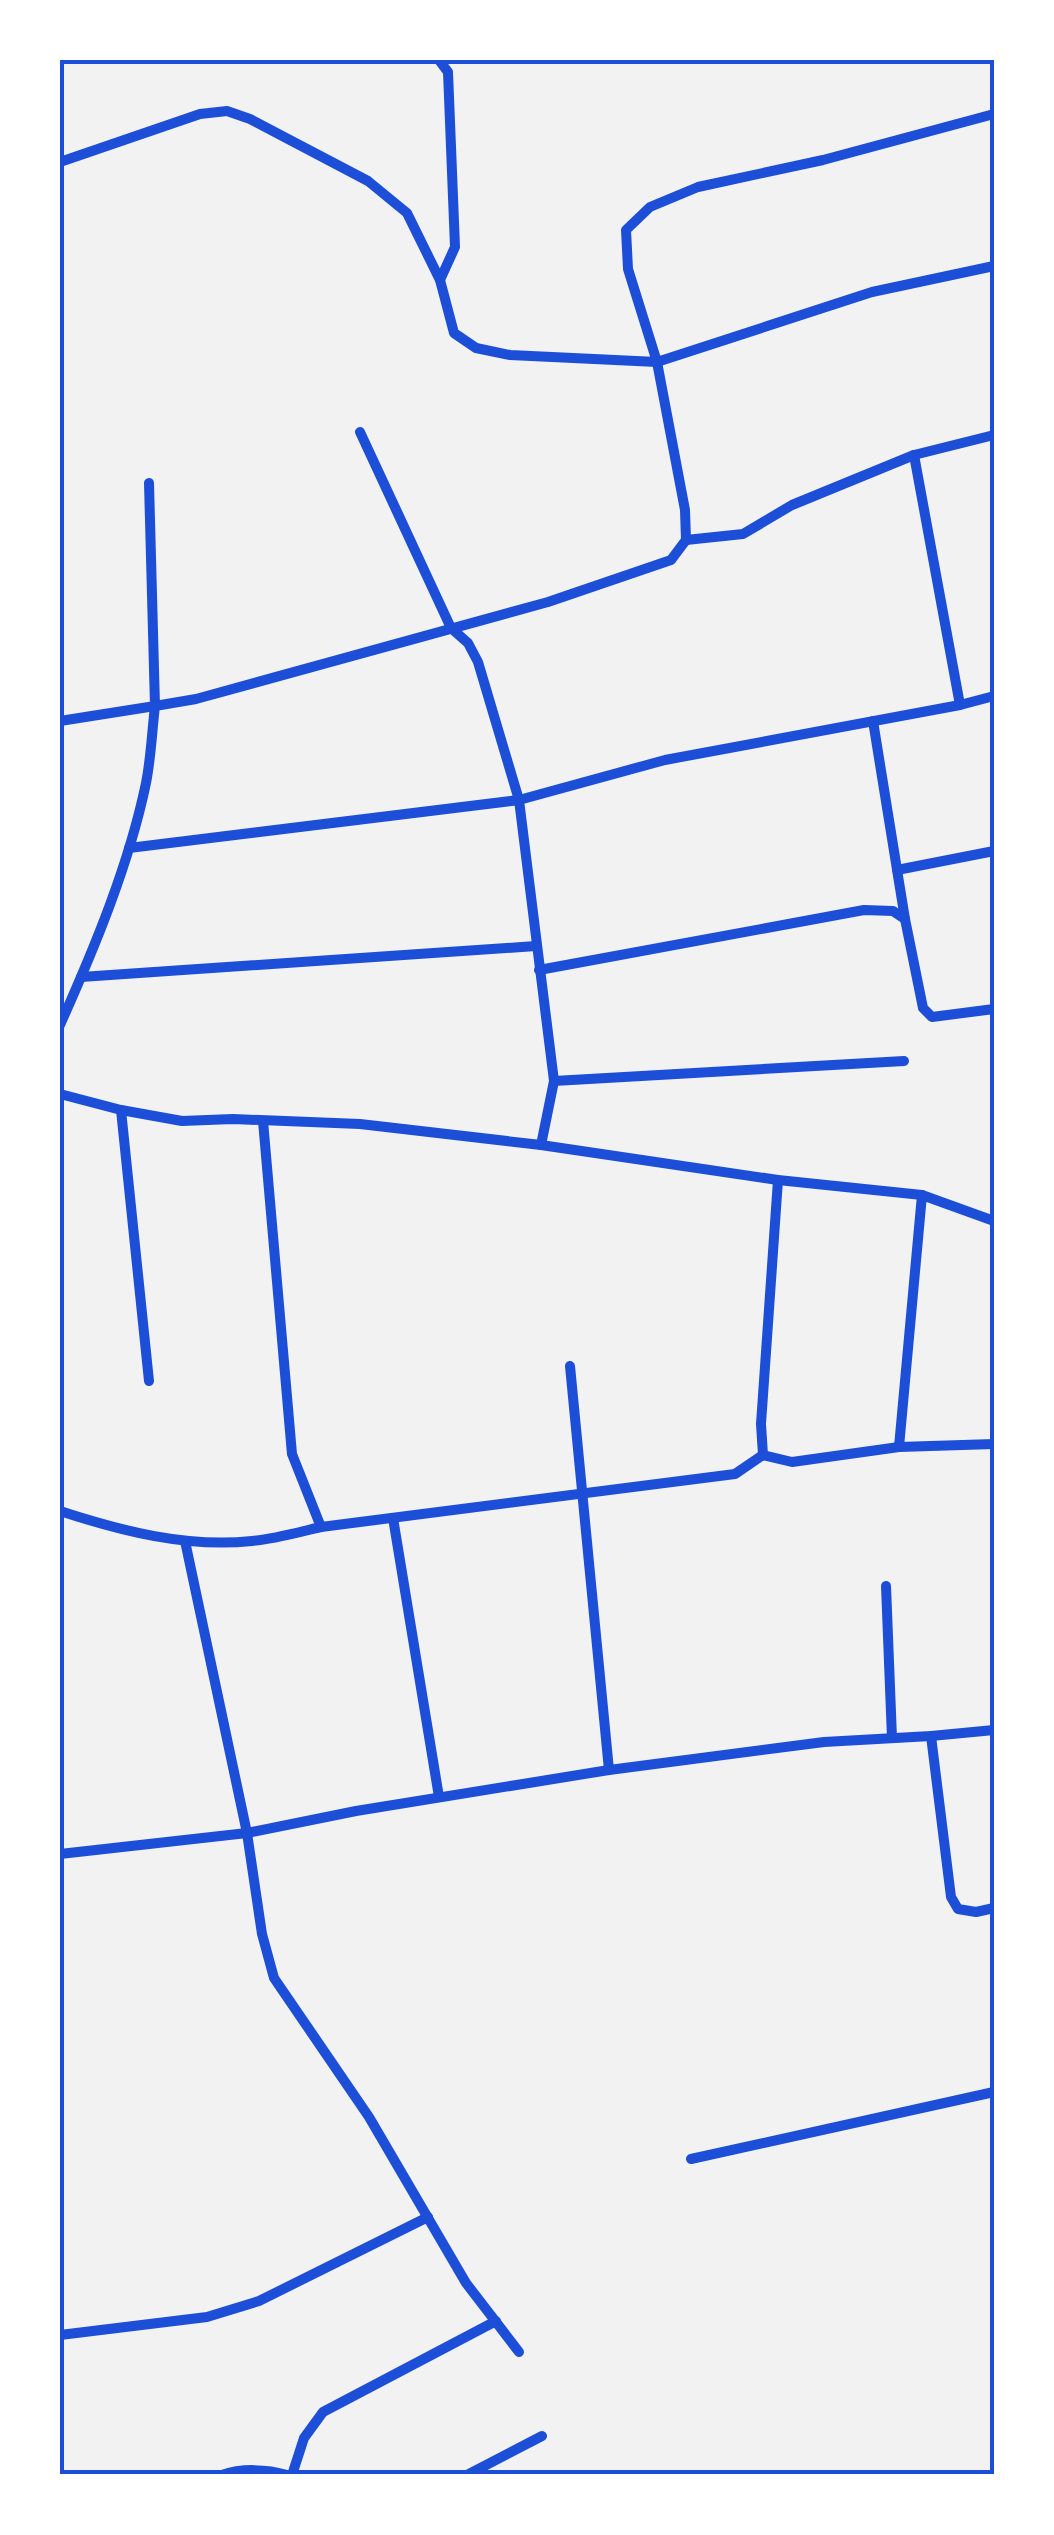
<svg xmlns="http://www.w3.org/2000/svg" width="1054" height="2535" font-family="'Sofia Sans Condensed',sans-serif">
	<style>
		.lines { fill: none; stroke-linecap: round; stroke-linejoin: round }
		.minor { stroke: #1d4ed8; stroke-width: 10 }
		.neatline { fill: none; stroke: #1d4ed8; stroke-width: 4 }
	</style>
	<rect width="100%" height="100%" fill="#f2f2f2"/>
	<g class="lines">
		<g class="minor">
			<polyline points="439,60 448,72 455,247 440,280"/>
			<polyline points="60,162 200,114 227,111 250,119 368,181 407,213 440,280 454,333 476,348 510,355 657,362 872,292 994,266"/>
			<polyline points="360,432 451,628 468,643 478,662 519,800 554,1081 541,1145"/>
			<polyline points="914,455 960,705"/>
			<polyline points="686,540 743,534 792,505 914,455 994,435"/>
			<polyline points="60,721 155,706 149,483"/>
			<polyline points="873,721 905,919"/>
			<polyline points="129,848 519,800 665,760 960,705 994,696"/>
			<polyline points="897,870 994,851"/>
			<polyline points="539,970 864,910 893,911 905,919 923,1008 932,1017 994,1009"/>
			<polyline points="81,977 536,946"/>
			<path d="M60 1025C94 949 129 865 146 783 151 758 152 731 155 706L196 699 548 602 671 560 686 540 685 510 657 362 628 269 626 230 650 207 698 187 823 160 994 114"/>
			<polyline points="554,1081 904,1061"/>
			<polyline points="60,1094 121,1110 182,1121 233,1119 360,1124 541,1145 778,1180 922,1195 994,1221"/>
			<polyline points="121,1110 149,1381"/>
			<polyline points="263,1121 292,1454 321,1527 735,1474 763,1455"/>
			<polyline points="778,1180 761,1424 763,1455 792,1462 899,1447 994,1444"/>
			<polyline points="570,1366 609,1770"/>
			<polyline points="899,1447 922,1195"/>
			<path d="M60 1511C121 1531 187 1548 252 1541 275 1539 299 1532 321 1527"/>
			<polyline points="393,1518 439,1797"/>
			<polyline points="185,1541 247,1833 262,1934 274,1978 369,2117 466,2283 519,2352"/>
			<polyline points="886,1586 892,1738"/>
			<polyline points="931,1736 951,1897 958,1909 976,1912 994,1908"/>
			<polyline points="60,1854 247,1833 356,1811 609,1770 824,1742 931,1736 994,1730"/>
			<polyline points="691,2159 994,2092"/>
			<polyline points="60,2335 207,2317 259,2301 428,2217"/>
			<path d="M222 2475C241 2468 267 2469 287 2475"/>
			<polyline points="292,2475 304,2438 323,2412 496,2321"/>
			<polyline points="467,2475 542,2436"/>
		</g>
	</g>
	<rect width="1054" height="2535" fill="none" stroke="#ffffff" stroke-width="125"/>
	<rect x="62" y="62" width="930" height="2410" class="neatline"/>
</svg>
